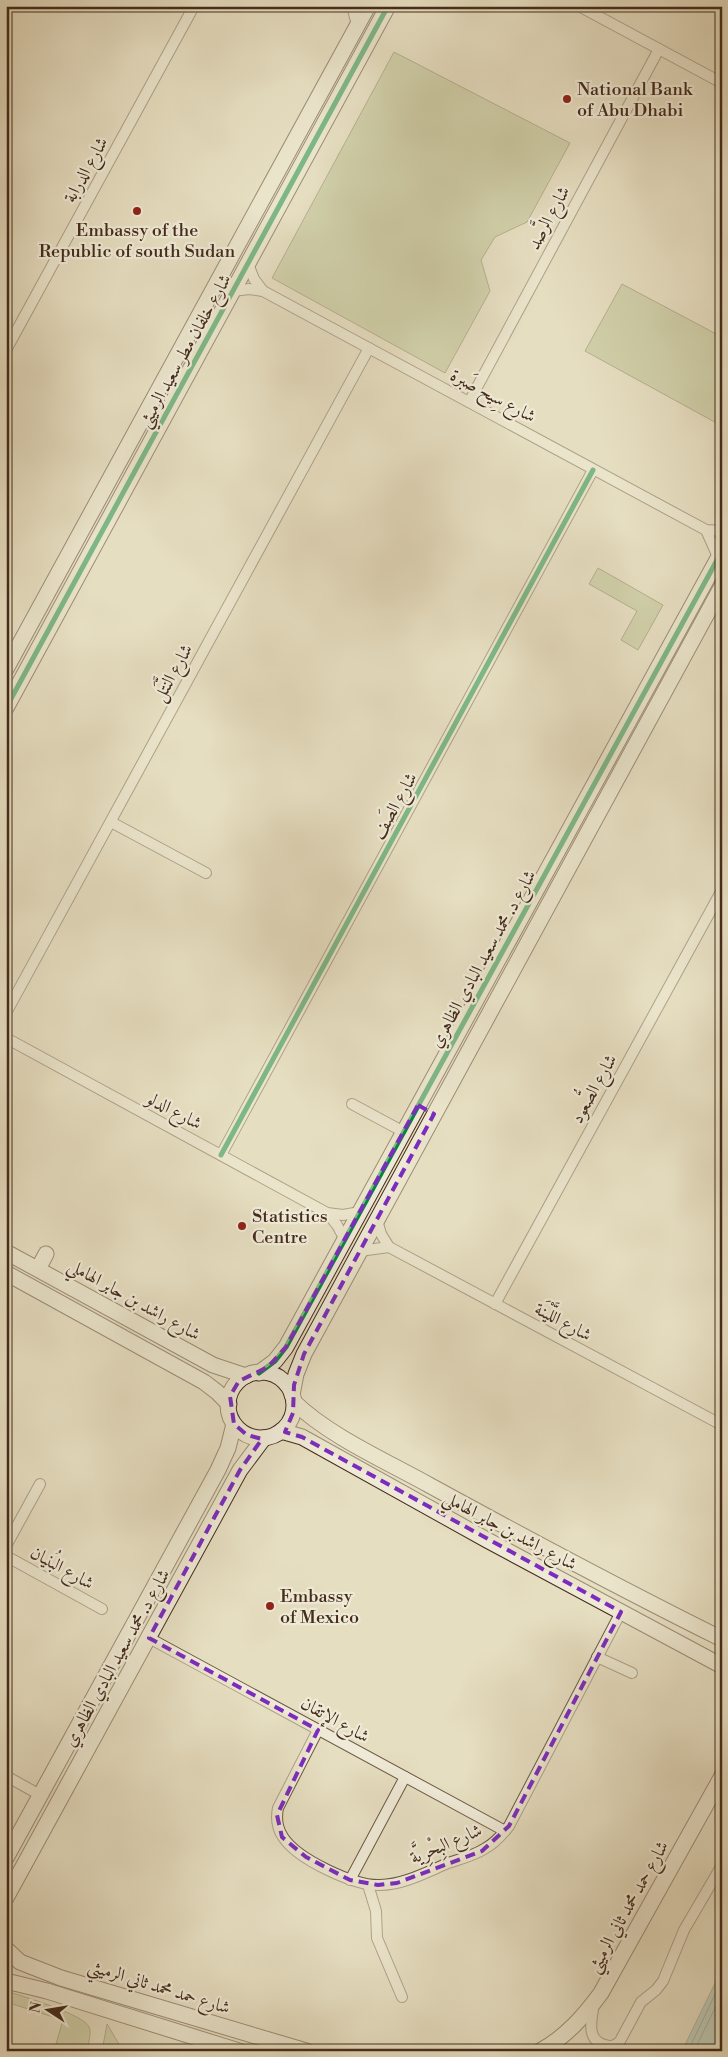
<svg xmlns="http://www.w3.org/2000/svg" width="728" height="2057" font-family="'Libre Bodoni',Amiri,serif">
	<style>
		.green { fill: #b9c090; stroke: #7e7656 }
		.water { fill: #96bcb5; stroke: #758277 }
		.lines { fill: none; stroke-linecap: round; stroke-linejoin: round }
		.shore { stroke: #6d7468; stroke-width: 1 }
		.street-casing { stroke: #6c5844; stroke-width: 12 }
		.secondary-casing { stroke: #442c1b; stroke-width: 17 }
		.street { stroke: #efead7; stroke-width: 10 }
		.secondary { stroke: #efead7; stroke-width: 15 }
		.cycleway-casing { stroke: #efead7; stroke-width: 8 }
		.cycleway { stroke: #00873e; stroke-width: 5 }
		.marked { fill: none; stroke: #7b2cbf; stroke-width: 4; stroke-dasharray: 10 6; stroke-linejoin: round }
		.poi-dot { fill: #8f2418; stroke: #efead7; stroke-width: 2 }
		.labels { text-anchor: middle; dominant-baseline: central; stroke-width: 4.5; stroke-linejoin: round; paint-order: stroke }
		.poi-label { font-size: 18px; fill: #442c1b; stroke: #efead7; text-anchor: start }
		.street-label { font-size: 18px; fill: #442c1b; stroke: #efead7 }
	</style>
	<rect width="100%" height="100%" fill="#e6dec1"/>
	<filter id="stains"><feTurbulence type="fractalNoise" baseFrequency=".004" numOctaves="4"/><feColorMatrix values="0 0 0 0 .2 0 0 0 0 .09 0 0 0 0 .02 0 0 0 .5 -.17"/></filter>
	<radialGradient id="worn" r=".72"><stop offset=".6" stop-color="#630" stop-opacity="0"/><stop offset="1" stop-color="#630" stop-opacity=".3"/></radialGradient>
	<g class="green">
		<polygon points="394,52 570,143 527,222 495,237 481,260 490,291 445,373 272,278"/>
		<polygon points="622,284 722,337 722,426 585,351"/>
		<polygon points="598,568 663,605 638,650 621,640 637,611 589,584"/>
		<path d="M6 1991C22 1996 83 2014 89 2027 92 2033 88 2044 87 2051L63 2049 62 2051H54L63 2020 6 2002Z"/>
		<polygon points="107,2024 123,2051 102,2051"/>
	</g>
	<polygon class="water" points="722,1969 722,2051 682,2051"/>
	<g class="lines">
		<g class="shore">
			<polyline points="688,2051 722,1980"/>
			<polyline points="694,2051 722,1994"/>
		</g>
		<defs>
			<g id="street">
				<polyline points="352,6 357,25"/>
				<polyline points="579,6 722,83"/>
				<polyline points="248,264 254,279 263,291"/>
				<polyline points="233,291 249,289 263,291 706,530 722,531"/>
				<polyline points="6,350 194,6"/>
				<polyline points="469,402 659,49"/>
				<polyline points="706,530 718,557"/>
				<polyline points="111,822 206,873"/>
				<polyline points="6,1013 369,348"/>
				<polyline points="6,1038 327,1213 343,1215 360,1212"/>
				<polyline points="352,1104 404,1132"/>
				<polyline points="221,1155 593,470"/>
				<polyline points="327,1213 337,1225 345,1240"/>
				<polyline points="377,1220 381,1234 389,1247 722,1425"/>
				<polyline points="360,1251 389,1247"/>
				<polyline points="495,1304 722,890"/>
				<polyline points="6,1546 40,1484"/>
				<polyline points="6,1556 102,1609"/>
				<polyline points="149,1638 505,1831"/>
				<polyline points="597,1657 632,1673"/>
				<path d="M318 1730 278 1808C276 1818 277 1828 283 1837 297 1859 354 1886 380 1885 403 1885 427 1872 448 1863 460 1859 473 1856 484 1849 494 1844 502 1835 509 1826L621 1612"/>
				<polyline points="6,1776 40,1795"/>
				<polyline points="350,1880 405,1777"/>
				<polyline points="368,1885 376,1911 377,1938 402,1997"/>
				<path d="M594 2003C592 2018 585 2040 605 2045 611 2047 615 2046 620 2041L641 2002 656 1990 663 1981 684 1930 722 1865"/>
			</g>
			<g id="secondary">
				<polyline points="6,669 368,6"/>
				<polyline points="6,708 388,6"/>
				<polyline points="6,1252 213,1365 246,1376"/>
				<polyline points="38,1269 46,1254"/>
				<polyline points="6,1273 204,1382 217,1392 229,1404"/>
				<circle cx="261" cy="1405" r="33"/>
				<polyline points="259,1373 275,1361 286,1347 722,551"/>
				<polyline points="292,1395 296,1374 304,1354 722,586"/>
				<path d="M294 1402C329 1436 386 1461 429 1485 526 1538 623 1590 722 1639"/>
				<polyline points="281,1431 302,1437 487,1540 722,1666"/>
				<polyline points="6,1858 218,1470 228,1448 234,1424"/>
				<polyline points="6,1898 240,1470 264,1438"/>
				<polyline points="6,1949 20,1962 61,1978 306,2051"/>
				<polyline points="6,1981 47,1991 239,2051"/>
				<path d="M540 2051C566 2037 584 2016 601 1993L722 1776"/>
			</g>
		</defs>
		<use href="#street" class="street-casing"/>
		<use href="#secondary" class="secondary-casing"/>
		<use href="#street" class="street"/>
		<use href="#secondary" class="secondary"/>
		<defs>
			<g id="cycleway">
				<polyline points="6,708 388,6"/>
				<polyline points="221,1155 593,470"/>
				<polyline points="259,1373 275,1361 286,1347 722,551"/>
			</g>
		</defs>
		<use href="#cycleway" class="cycleway-casing"/>
		<use href="#cycleway" class="cycleway"/>
	</g>
	<path d="M0 0H728V2057H0ZM418 1105 434 1114 304 1354 294 1385 293 1413 285 1432 302 1437 621 1612 509 1826 482 1851 397 1883 378 1885 350 1880 306 1857 282 1837 277 1815 318 1730 149 1638 240 1470 262 1439 247 1435 234 1424 230 1396 239 1381 268 1367 286 1347Z" fill="#e6dec1" fill-opacity=".55" fill-rule="evenodd"/>
	<path class="marked" d="M418 1105 434 1114 304 1354 294 1385 293 1413 285 1432 302 1437 621 1612 509 1826 482 1851 397 1883 378 1885 350 1880 306 1857 282 1837 277 1815 318 1730 149 1638 240 1470 262 1439 247 1435 234 1424 230 1396 239 1381 268 1367 286 1347Z"/>
	<g class="poi-dot">
		<circle cx="567" cy="99" r="5"/>
		<circle cx="137" cy="211" r="5"/>
		<circle cx="242" cy="1226" r="5"/>
		<circle cx="270" cy="1606" r="5"/>
	</g>
	<g class="labels">
		<g class="poi-label">
			<text x="577" y="89">National Bank<tspan x="577" dy="21">of Abu Dhabi</tspan></text>
			<text x="137" y="230" text-anchor="middle">Embassy of the<tspan x="137" dy="21">Republic of south Sudan</tspan></text>
			<text x="252" y="1216">Statistics<tspan x="252" dy="21">Centre</tspan></text>
			<text x="280" y="1596">Embassy<tspan x="280" dy="21">of Mexico</tspan></text>
		</g>
		<g class="street-label">
			<text transform="translate(86 170) rotate(-61)">شارع الدرابة</text>
			<text transform="translate(549 218) rotate(-62)">شارع الرَّصد</text>
			<text transform="translate(185 351) rotate(-61)">شارع خلفان مطر سعيد الرميثي</text>
			<text transform="translate(493 396) rotate(28)">شارع سِيح صَبرة</text>
			<text transform="translate(173 673) rotate(-61)">شارع النَّتَل</text>
			<text transform="translate(395 806) rotate(-61)">شارع الصَف</text>
			<text transform="translate(483 959) rotate(-61)">شارع د. محمد سعيد البادي الظاهري</text>
			<text transform="translate(594 1089) rotate(-61)">شارع الصُّعود</text>
			<text transform="translate(174 1111) rotate(28)">شارع الدلو</text>
			<text transform="translate(134 1300) rotate(29)">شارع راشد بن جابر الهاملي</text>
			<text transform="translate(563 1322) rotate(28)">شارع اللَّيْنَة</text>
			<text transform="translate(510 1531) rotate(28)">شارع راشد بن جابر الهاملي</text>
			<text transform="translate(62 1568) rotate(29)">شارع البُنيان</text>
			<text transform="translate(117 1658) rotate(-61)">شارع د. محمد سعيد البادي الظاهري</text>
			<text transform="translate(335 1720) rotate(29)">شارع الإتقان</text>
			<text transform="translate(446 1844) rotate(-23)">شارع البِحْرِيَّة</text>
			<text transform="translate(628 1907) rotate(-61)">شارع حمد محمد ثاني الرميثي</text>
			<text transform="translate(159 1987) rotate(17)">شارع حمد محمد ثاني الرميثي</text>
		</g>
	</g>
	<rect width="728" height="2057" fill="none" stroke="#e6dec1" stroke-width="25"/>
	<rect x="8" y="8" width="713" height="2042" fill="none" stroke="#442c1b" stroke-width="2.5"/>
	<rect x="12" y="12" width="703" height="2032" fill="none" stroke="#442c1b"/>
	<g transform="translate(48 2010) rotate(282)" stroke="#efead7" stroke-width="4" paint-order="stroke">
	<path d="M0-4L9 19L0 12L-9 19Z" fill="#442c1b"/>
	<text y="-8" font-size="14" font-weight="bold" text-anchor="middle" fill="#442c1b">N</text>
	</g>
	<rect width="100%" height="100%" filter="url(#stains)"/>
	<rect width="100%" height="100%" fill="url(#worn)"/>
</svg>
